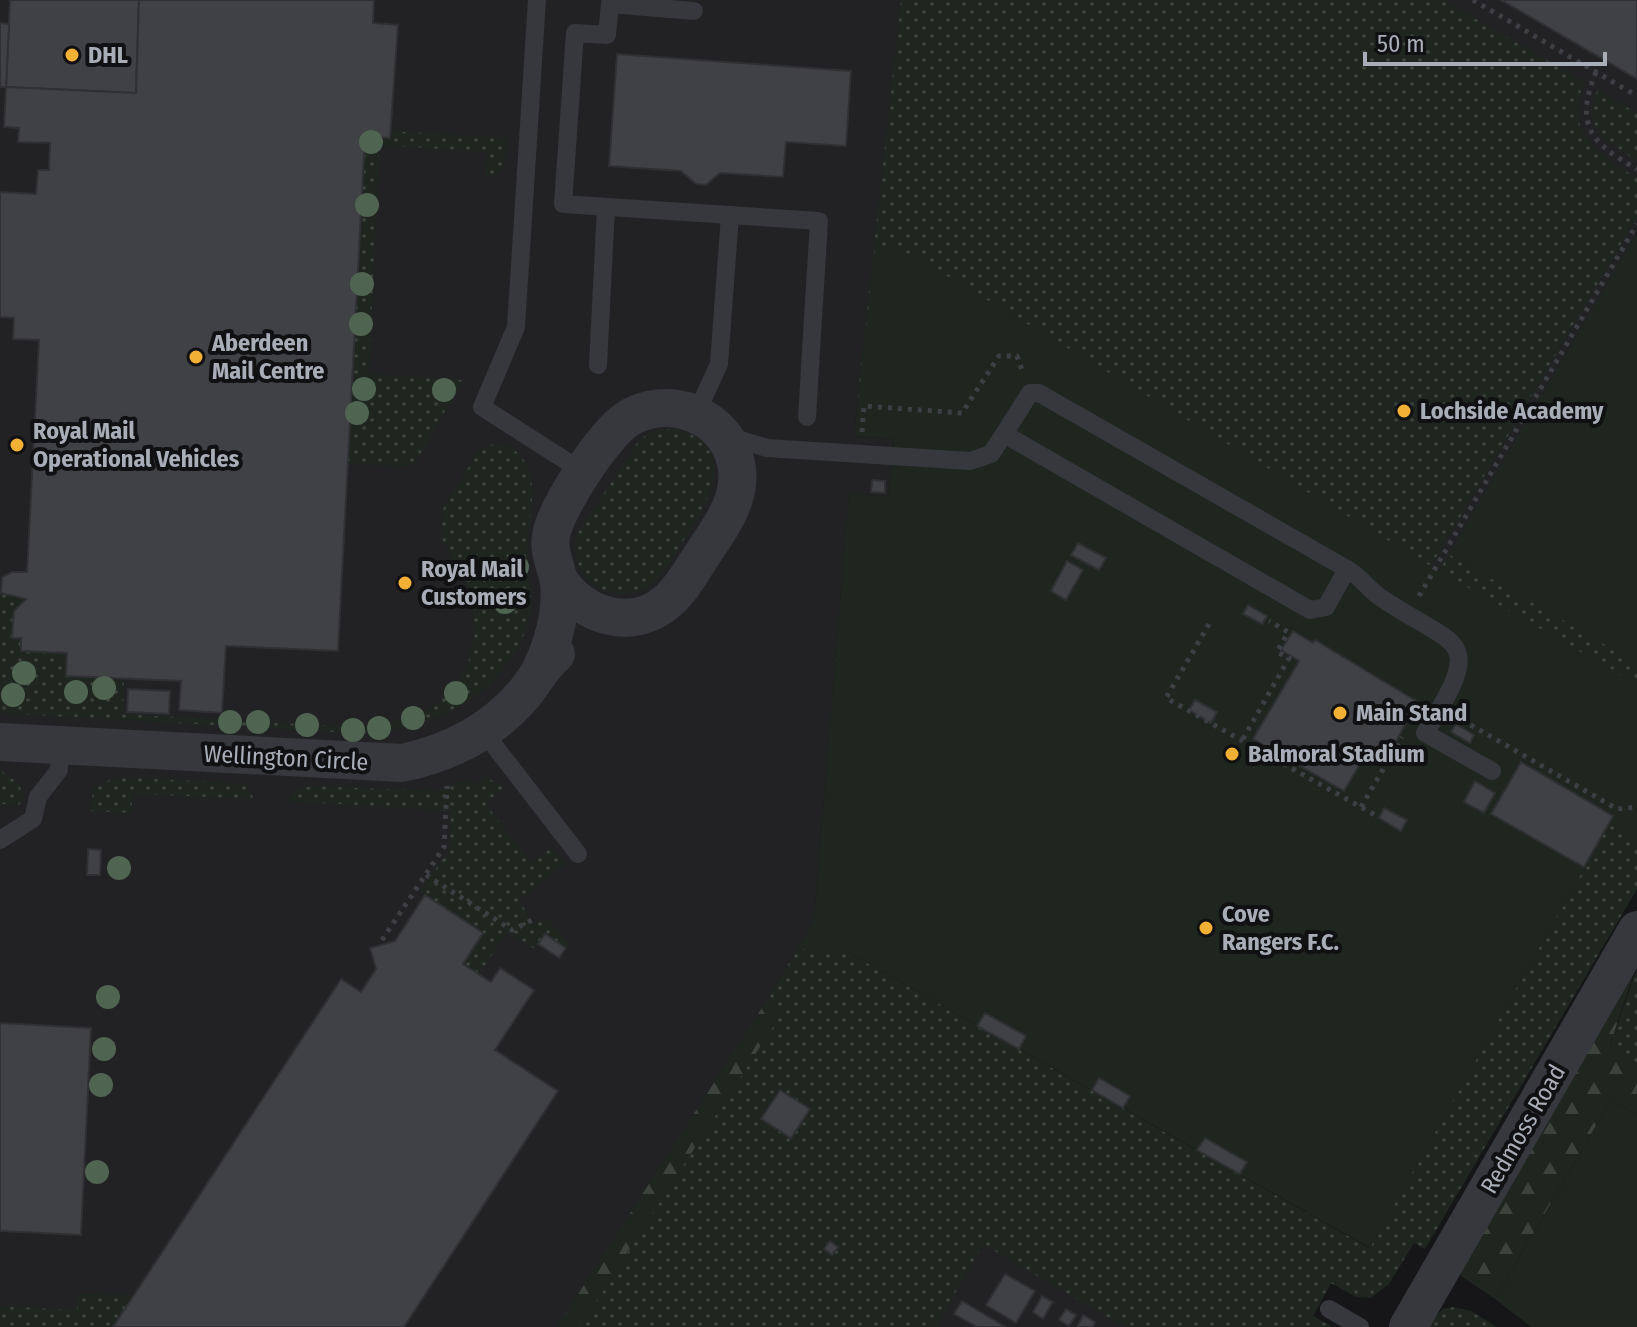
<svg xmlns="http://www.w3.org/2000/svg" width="1637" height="1327" font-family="'Fira Sans Condensed',sans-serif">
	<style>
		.built { fill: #222225 }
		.grass { fill: url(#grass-dots); fill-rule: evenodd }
		.forest { fill: url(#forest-firs) }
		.garden { fill: #1e261f }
		.building { fill: #404145; stroke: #303034; stroke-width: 2 }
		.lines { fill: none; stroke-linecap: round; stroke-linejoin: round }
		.path { stroke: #3d3f44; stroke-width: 5; stroke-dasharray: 4 6; stroke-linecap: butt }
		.lane { stroke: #37383d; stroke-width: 18 }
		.street { stroke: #37383d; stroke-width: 38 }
		.tree { fill: #506452 }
		.poi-dot { fill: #f2b134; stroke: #111113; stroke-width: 3 }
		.labels { text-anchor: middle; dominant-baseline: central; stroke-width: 8; stroke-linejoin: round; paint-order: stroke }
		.poi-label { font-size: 24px; font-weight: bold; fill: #a8adb8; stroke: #111113; text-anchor: start }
		.street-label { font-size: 24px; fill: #a8adb8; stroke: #111113 }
	</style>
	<defs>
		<pattern id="grass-dots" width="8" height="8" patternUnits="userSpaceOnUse" patternTransform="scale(2)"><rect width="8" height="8" fill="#1e261f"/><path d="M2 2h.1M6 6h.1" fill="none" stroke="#3c433d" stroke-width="1.8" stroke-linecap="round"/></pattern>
		<pattern id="forest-firs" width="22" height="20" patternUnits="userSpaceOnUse" patternTransform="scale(2)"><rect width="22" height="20" fill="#1e261f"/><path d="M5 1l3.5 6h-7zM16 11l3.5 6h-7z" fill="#3c433d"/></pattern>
	</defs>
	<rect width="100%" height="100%" fill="#161618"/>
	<polygon class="built" points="0,0 901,0 892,94 953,0 1637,0 1637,684 1439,571 912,255 876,245 854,436 894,439 888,497 849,494 814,921 769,997 1273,1327 0,1327"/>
	<g class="grass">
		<path d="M901 0H1443L1585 82C1560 130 1601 156 1637 178V217L1427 573 857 403Z"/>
		<path d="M1598 90 1637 113V160C1611 145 1577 125 1598 90Z"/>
		<polygon points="391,131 506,138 505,164 494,175 486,176 487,152 379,145 369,374 463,380 415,463 406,466 348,464 365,136 390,138"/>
		<path d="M671 429C746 441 707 505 682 543 672 558 661 581 643 589 624 598 602 594 587 579 576 566 573 550 577 534L640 439 655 431Z"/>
		<path d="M503 444C551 463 525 521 527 559 528 578 534 600 529 620 524 641 510 660 496 677 467 711 413 728 370 734L0 713V593L26 599 14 611 12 637 21 638V651L67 653V676L124 679 123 714 370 728 428 711 453 690 468 664 474 636 472 592 441 537 443 509 477 453 489 445Z"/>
		<path d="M890 480 848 952 1369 1248 1615 813 1637 811V889L1425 1249 1414 1243 1389 1284 1371 1298 1356 1297 1331 1283 1313 1316 1333 1327H1125L983 1244 936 1327H580L777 1019 769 997 814 921 849 494 888 496ZM780 1090 809 1109 791 1138 761 1119Z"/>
		<polygon points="1449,554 1637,663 1637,803 1435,578"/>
		<polygon points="0,770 18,783 25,797 19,805 0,804"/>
		<polygon points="483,775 504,788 485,803 532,863 551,848 565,864 519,900 534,924 547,918 569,943 566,948 545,934 535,949 507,932 479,974 463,964 483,933 420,891 449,850 451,811 288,801 296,790 312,786 440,791 458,782 481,783"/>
		<polygon points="125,777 246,784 254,799 133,794 131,813 91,811 93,789 110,780"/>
		<polygon points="1637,968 1637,1064 1610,1046"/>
		<polygon points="78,1294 135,1295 113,1327 0,1327 0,1306 77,1310"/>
		<polygon points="1454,1307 1471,1311 1497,1327 1424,1327 1443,1309"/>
	</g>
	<g class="forest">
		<polygon points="1634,973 1610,1045 1637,1064 1637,1115 1611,1100 1495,1299 1461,1276 1460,1265"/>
		<polygon points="769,997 778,1019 579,1327 557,1327"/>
	</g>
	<g class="garden">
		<polygon points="1637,233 1637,663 1449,554"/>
		<polygon points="876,244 912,255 1439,571 1637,684 1637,839 1609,824 1370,1248 848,952 797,949 814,921 849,494 888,496 894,439 854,436"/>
		<polygon points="1611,1100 1637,1115 1637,1327 1531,1327 1495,1299"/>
	</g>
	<g class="building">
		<polygon points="10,0 139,0 136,93 6,87"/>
		<polygon points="139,0 374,0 373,23 398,25 390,138 365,136 338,651 226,646 222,713 179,710 181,681 66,676 67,653 21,651 21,638 12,638 14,611 26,599 1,593 2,577 12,572 27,572 39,340 13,339 14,318 0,317 0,192 36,194 38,170 49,170 50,143 18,142 19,128 4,127 6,87 136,93"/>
		<polygon points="1501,0 1637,0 1637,79"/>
		<polygon points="0,23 9,24 6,87 0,87"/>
		<polygon points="617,54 851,71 846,146 786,142 783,177 720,173 706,185 696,184 681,171 609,166"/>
		<polygon points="872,480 885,481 885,493 871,492"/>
		<polygon points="1078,543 1106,558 1099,570 1071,555"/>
		<polygon points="1067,561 1083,570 1066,600 1051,591"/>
		<polygon points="1248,605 1267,616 1262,624 1243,614"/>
		<polygon points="1293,631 1313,643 1315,640 1418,702 1386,759 1363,746 1360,750 1366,754 1344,791 1253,739 1299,661 1281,650"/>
		<polygon points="128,689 170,691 169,714 127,712"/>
		<polygon points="1195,700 1217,712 1211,723 1189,710"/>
		<polygon points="1456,724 1474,735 1470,743 1451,732"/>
		<polygon points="1521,762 1613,816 1584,867 1491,814"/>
		<polygon points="1475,781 1495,793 1484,813 1464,802"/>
		<polygon points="1384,808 1407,820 1401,831 1379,818"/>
		<polygon points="88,849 101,850 100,875 87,875"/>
		<polygon points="425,895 483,933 463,964 491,982 500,968 534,990 495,1050 558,1091 404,1327 113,1327 341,979 361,992 376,969 370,948 395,941"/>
		<polygon points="545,934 566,948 559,958 538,944"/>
		<polygon points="985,1013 1026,1036 1019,1049 977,1026"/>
		<polygon points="0,1023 91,1028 81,1235 0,1231"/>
		<polygon points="1099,1078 1130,1096 1123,1108 1092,1090"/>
		<polygon points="780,1090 810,1109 791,1138 761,1119"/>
		<polygon points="1205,1138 1247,1162 1240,1174 1197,1150"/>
		<polygon points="830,1241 838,1247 832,1255 824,1249"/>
		<polygon points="1005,1274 1035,1291 1016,1323 986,1305"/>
		<polygon points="1042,1296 1053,1302 1043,1319 1033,1312"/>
		<polygon points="962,1301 1006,1327 977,1327 954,1314"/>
		<polygon points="1066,1309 1076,1315 1069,1326 1059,1320"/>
		<polygon points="1083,1315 1095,1322 1093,1327 1077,1327"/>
	</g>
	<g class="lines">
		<g class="path">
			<polyline points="1473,0 1637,96"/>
			<path d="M1596 72C1574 126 1591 143 1637 169"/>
			<polyline points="862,432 864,406 962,413 999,356 1017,356 1022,370"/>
			<polyline points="1419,596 1637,224"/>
			<polyline points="1209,624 1166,698 1375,815"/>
			<polyline points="1462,720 1617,809 1637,807"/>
			<polyline points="1243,739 1289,658 1277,652 1288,632 1269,621"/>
			<polyline points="1361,807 1402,737"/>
			<polyline points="426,875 512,930 532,920"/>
			<polyline points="382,940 444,847 447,786"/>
		</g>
		<g class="lane">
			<polyline points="537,0 516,327 482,407 585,473"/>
			<polyline points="694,11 610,4 607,35 575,33 563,204 819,221 807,417"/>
			<polyline points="598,365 606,207"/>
			<polygon points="1030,393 1039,393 1347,569 1326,607 1310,610 1004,434"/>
			<polyline points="696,414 719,364 730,215"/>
			<polyline points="730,437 767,448 970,461 991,454 1004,434"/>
			<path d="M1347 569C1361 577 1368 589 1380 597 1457 650 1488 633 1425 733L1492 771"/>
			<polyline points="483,731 578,854"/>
			<polyline points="0,840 33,819 38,797 59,770 60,746"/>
			<polyline points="1329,1309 1360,1327"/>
		</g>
		<g class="street">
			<path d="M540 671C553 644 562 614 559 583 557 567 548 554 551 536 555 509 603 436 626 420 640 410 660 406 678 409 700 413 720 426 730 446 750 487 726 519 704 552 693 568 683 588 668 601 633 632 583 617 559 580"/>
			<path d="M0 742 402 763C450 753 493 731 525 693 535 680 543 665 556 654"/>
			<polyline points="1408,1327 1637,930"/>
		</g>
	</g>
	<g class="tree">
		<circle cx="371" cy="142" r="12"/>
		<circle cx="367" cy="205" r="12"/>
		<circle cx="362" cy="284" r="12"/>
		<circle cx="361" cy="324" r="12"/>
		<circle cx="364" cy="389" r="12"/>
		<circle cx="444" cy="390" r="12"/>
		<circle cx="357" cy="413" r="12"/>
		<circle cx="517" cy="567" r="12"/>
		<circle cx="505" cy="602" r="12"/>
		<circle cx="24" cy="673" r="12"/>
		<circle cx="104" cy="688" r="12"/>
		<circle cx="76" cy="692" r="12"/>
		<circle cx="456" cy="693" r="12"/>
		<circle cx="13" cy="695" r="12"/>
		<circle cx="413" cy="718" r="12"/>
		<circle cx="230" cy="722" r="12"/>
		<circle cx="258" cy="722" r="12"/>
		<circle cx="307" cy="725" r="12"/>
		<circle cx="379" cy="728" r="12"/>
		<circle cx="353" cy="730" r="12"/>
		<circle cx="119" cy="868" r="12"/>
		<circle cx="108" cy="997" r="12"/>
		<circle cx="104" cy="1049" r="12"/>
		<circle cx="101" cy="1085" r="12"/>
		<circle cx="97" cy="1172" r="12"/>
	</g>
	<g class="poi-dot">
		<circle cx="72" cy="55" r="8"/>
		<circle cx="196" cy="357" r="8"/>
		<circle cx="1404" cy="411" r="8"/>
		<circle cx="17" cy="445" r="8"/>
		<circle cx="405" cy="583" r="8"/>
		<circle cx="1340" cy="713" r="8"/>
		<circle cx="1232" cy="754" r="8"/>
		<circle cx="1206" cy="928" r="8"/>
	</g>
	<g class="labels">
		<g class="poi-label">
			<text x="88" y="55">DHL</text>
			<text x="212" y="343">Aberdeen<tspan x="212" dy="28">Mail Centre</tspan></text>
			<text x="1420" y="411">Lochside Academy</text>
			<text x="33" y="431">Royal Mail<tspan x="33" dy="28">Operational Vehicles</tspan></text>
			<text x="421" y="569">Royal Mail<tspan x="421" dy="28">Customers</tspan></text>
			<text x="1356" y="713">Main Stand</text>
			<text x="1248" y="754">Balmoral Stadium</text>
			<text x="1222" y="914">Cove<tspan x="1222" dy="28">Rangers F.C.</tspan></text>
		</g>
		<g class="street-label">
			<text transform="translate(286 758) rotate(3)">Wellington Circle</text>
			<text transform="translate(1523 1129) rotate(-60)">Redmoss Road</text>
		</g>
	</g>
	<path d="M1365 52v12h240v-12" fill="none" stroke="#a8adb8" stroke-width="4"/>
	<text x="1377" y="52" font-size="24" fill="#a8adb8" stroke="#111113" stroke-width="6" paint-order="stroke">50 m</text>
</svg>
